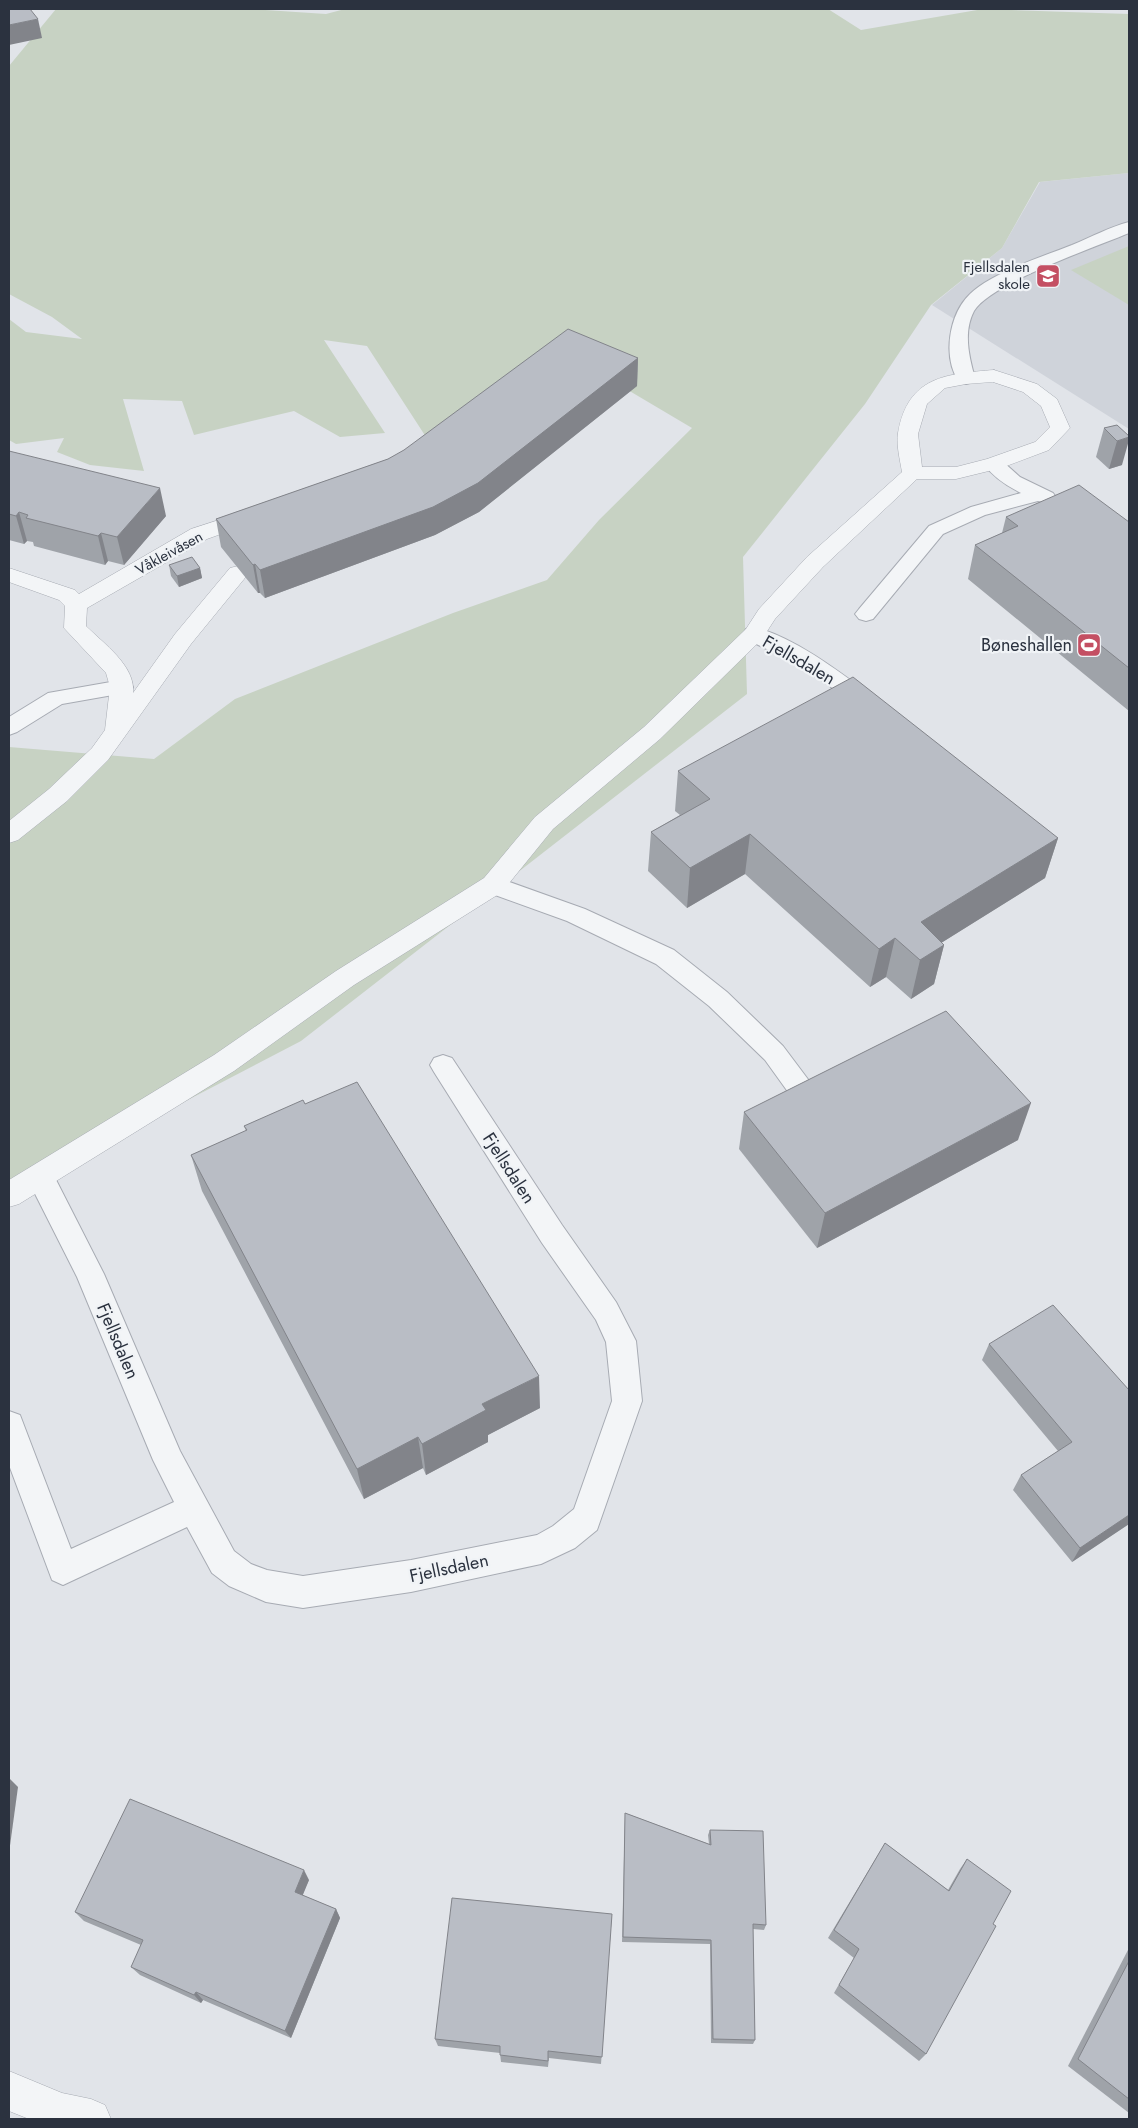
<svg xmlns="http://www.w3.org/2000/svg" width="1138" height="2128" font-family="Jost,sans-serif">
	<style>
		.built { fill: #cfd3da }
		.green { fill: #c7d2c3 }
		.lines { fill: none; stroke-linecap: round; stroke-linejoin: round }
		.service-casing { stroke: #a7abb3; stroke-width: 2 }
		.minor-casing { stroke: #a7abb3; stroke-width: 1 }
		.service { fill: #f3f5f7; fill-rule: evenodd }
		.minor { fill: #f3f5f7; fill-rule: evenodd }
		.wall { fill: #9fa3a9 }
		.shaded-wall { fill: #82848a }
		.building { fill: #b9bdc5; stroke: #82848a }
		.labels { text-anchor: middle; dominant-baseline: central; stroke-width: 4.5; stroke-linejoin: round; paint-order: stroke }
		.far-poi-label { font-size: 15px; fill: #2b323f; stroke: #f0f3f6; text-anchor: end }
		.far-street-label { font-size: 15px; fill: #2b323f; stroke: #f0f3f6 }
		.poi-label { font-size: 18px; fill: #2b323f; stroke: #f0f3f6; text-anchor: end }
		.street-label { font-size: 18px; fill: #2b323f; stroke: #f0f3f6 }
	</style>
	<rect width="100%" height="100%" fill="#e1e4e9"/>
	<polygon class="built" points="1129,173 1129,429 932,305 1002,248 1040,182"/>
	<g class="green">
		<polygon points="56,9 250,9 326,14 345,9 828,9 861,30 983,9 1129,14 1129,173 1039,182 1002,248 931,305 865,404 743,557 747,694 301,1041 9,1193 9,747 154,759 235,699 453,613 547,580 599,520 692,428 584,364 426,437 367,346 324,340 385,433 340,437 294,411 194,435 182,401 123,399 144,471 90,465 57,452 64,438 16,444 9,440 9,319 26,332 82,339 52,317 9,294 9,66"/>
		<polygon points="1129,246 1129,305 1071,270"/>
	</g>
	<g class="lines">
		<defs>
			<g id="service">
				<path d="M1129 222V233C1096 247 991 283 974 311 963 332 969 357 975 378L973 382 966 384 959 382C942 357 949 314 970 294 991 273 1044 256 1072 245 1091 237 1110 227 1129 222Z"/>
				<path d="M994 458 1001 460 1020 477 1053 493 1056 497 1053 501 1046 503 1038 501 985 515 943 534 873 619 866 621 859 619 855 614 859 609 929 526 971 507 1021 493C1007 486 993 477 984 464L987 460Z"/>
				<path d="M754 627C796 638 841 673 876 699L879 704 876 709 868 711 860 709 827 684 789 660 746 639 743 634 746 629Z"/>
				<polygon points="122,680 130,682 133,687 130,692 62,704 17,732 9,735 9,717 48,693"/>
				<polygon points="493,876 585,909 674,950 727,992 783,1046 819,1094 823,1102 819,1110 810,1113 801,1110 765,1060 709,1006 656,964 567,921 484,891 481,885 484,879"/>
				<polygon points="443,1055 452,1058 562,1225 616,1302 636,1341 642,1401 597,1530 575,1548 541,1564 411,1592 303,1608 266,1602 229,1586 212,1573 187,1527 63,1585 52,1580 9,1465 9,1411 20,1415 71,1549 174,1502 153,1460 77,1277 26,1176 30,1168 40,1164 50,1168 104,1274 180,1451 234,1551 251,1564 267,1570 303,1576 411,1560 537,1535 553,1526 574,1509 612,1401 606,1342 596,1320 542,1243 434,1072 430,1065 434,1058"/>
			</g>
			<g id="minor">
				<path d="M994 370 1037 384 1057 399 1070 428 1049 450 1001 468 956 479H917L823 567 775 619 762 639 660 739 553 829 502 892 354 985 234 1071 19 1204 9 1207V1180L214 1055 336 971 484 878 535 817 644 727 746 629 759 609 807 557 902 472C900 460 896 444 898 433 908 376 946 374 994 370ZM993 382 1023 392 1041 406 1050 427 1035 442 987 459 956 467H922L918 434 927 404 945 388 966 384Z"/>
				<path d="M253 509 260 510 264 515 260 520 207 539 87 608 86 626C103 643 136 666 133 693L175 634 230 568 238 566 246 568 249 573 191 644 108 760 67 801 18 840 9 843V821L49 789 92 748 105 730 110 687 106 673 64 628 65 606 59 600 9 582V568L75 590 79 594 191 529Z"/>
				<polygon points="9,2071 62,2093 91,2099 105,2105 111,2119 29,2119 9,2111"/>
			</g>
		</defs>
		<use href="#service" class="service-casing"/>
		<use href="#minor" class="minor-casing"/>
		<use href="#service" class="service"/>
		<use href="#minor" class="minor"/>
	</g>
	<g class="wall">
		<polygon points="638,358 637,386 479,512 435,535 265,598 260,593 258,593 221,547 216,519 388,459"/>
		<polygon points="1117,425 1122,465 1109,469 1096,457 1104,428"/>
		<polygon points="9,451 166,516 124,565 108,561 105,565 34,546 33,542 27,541 24,544 9,540"/>
		<polygon points="1006,517 1129,522 1129,711 968,579 975,545 1002,533"/>
		<polygon points="169,565 200,568 202,578 179,587 171,576"/>
		<polygon points="678,771 1058,838 1045,878 941,943 944,945 934,984 911,999 886,977 870,987 745,874 687,908 648,871 651,832 680,815 675,811"/>
		<polygon points="305,1104 540,1408 488,1435 488,1442 426,1475 423,1468 364,1499 202,1191 191,1155 246,1131 244,1126"/>
		<polygon points="744,1112 1018,1140 817,1248 739,1149"/>
		<polygon points="989,1344 1129,1390 1129,1524 1072,1562 1013,1490 1021,1475 1058,1451 982,1360"/>
		<polygon points="625,1813 709,1844 708,1835 710,1830 766,1925 764,1930 753,1929 755,2040 753,2044 711,2043 710,1944 622,1942"/>
		<polygon points="885,1843 948,1890 960,1869 967,1859 993,1924 926,2054 919,2061 834,1993 854,1958 828,1938"/>
		<polygon points="309,1880 302,1895 336,1909 340,1918 291,2038 203,2000 201,2003 140,1975 131,1967 141,1945 84,1921 75,1912"/>
		<polygon points="612,1914 601,2064 549,2058 548,2067 501,2062 500,2053 438,2046 435,2039"/>
		<polygon points="1129,1948 1129,2113 1068,2066"/>
	</g>
	<g class="shaded-wall">
		<polygon points="38,19 42,38 9,45 9,25"/>
		<polygon points="638,358 637,386 479,512 435,535 265,598 260,570"/>
		<polygon points="1129,437 1129,440 1122,465 1109,469 1117,441"/>
		<polygon points="160,488 166,516 124,565 117,537"/>
		<polygon points="19,512 27,541 24,544 16,516"/>
		<polygon points="101,533 108,561 105,565 98,536"/>
		<polygon points="255,564 260,593 258,593 253,565"/>
		<polygon points="200,568 202,578 179,587 177,576"/>
		<polygon points="750,834 745,874 687,908 690,868"/>
		<polygon points="1058,838 1045,878 917,958 921,922"/>
		<polygon points="895,938 886,977 870,987 879,949"/>
		<polygon points="944,945 934,984 911,999 920,960"/>
		<polygon points="1031,1103 1018,1140 817,1248 825,1213"/>
		<polygon points="539,1376 540,1408 488,1435 488,1442 426,1475 422,1444 482,1404"/>
		<polygon points="418,1437 423,1468 364,1499 357,1469"/>
		<polygon points="1129,1515 1129,1524 1072,1562 1080,1548"/>
		<polygon points="9,1778 18,1787 9,1853"/>
		<polygon points="304,1870 309,1880 300,1902 295,1892"/>
		<polygon points="336,1909 340,1918 291,2038 285,2031"/>
		<polygon points="196,1992 203,2000 201,2003 194,1995"/>
	</g>
	<g class="building">
		<polygon points="9,9 30,9 38,19 9,25"/>
		<polygon points="568,329 638,358 478,483 433,507 260,570 255,564 253,565 216,519 388,459 404,450"/>
		<polygon points="1117,425 1129,436 1129,437 1117,441 1104,428"/>
		<polygon points="9,451 160,488 117,537 101,533 98,536 26,518 28,515 19,512 16,516 9,514"/>
		<polygon points="1079,485 1129,522 1129,668 975,545 1018,526 1006,517"/>
		<polygon points="192,557 200,568 177,576 169,565"/>
		<polygon points="853,677 1058,838 921,922 944,945 920,960 895,938 879,949 750,834 690,868 651,832 710,799 678,771"/>
		<polygon points="946,1011 1031,1103 825,1213 744,1112"/>
		<polygon points="357,1082 539,1376 482,1404 486,1410 422,1444 418,1437 357,1469 191,1155 247,1130 244,1126 303,1100 305,1104"/>
		<polygon points="1053,1305 1129,1390 1129,1515 1080,1548 1021,1475 1072,1442 989,1344"/>
		<polygon points="130,1799 304,1870 295,1892 336,1909 285,2031 196,1992 194,1995 131,1967 143,1940 75,1912"/>
		<polygon points="625,1813 711,1845 710,1830 763,1831 766,1925 753,1924 755,2040 713,2039 711,1940 623,1937"/>
		<polygon points="885,1843 949,1891 967,1859 1011,1891 993,1924 996,1926 926,2054 839,1985 859,1949 834,1930"/>
		<polygon points="452,1898 612,1914 602,2057 548,2051 548,2061 500,2055 500,2046 435,2039"/>
		<polygon points="1129,1961 1129,2099 1078,2059"/>
	</g>
	<defs>
		<symbol id="school-square" viewBox="-11 -11 22 22"><rect x="-9" y="-9" width="18" height="18" rx="4" fill="#c44f63" stroke="#f0f3f6"/><path d="M0-5L7-2L0 1L-7-2ZM-4 1L0 2.5L4 1V4Q0 6-4 4Z" fill="#fff"/></symbol>
		<symbol id="stadium-square" viewBox="-11 -11 22 22"><rect x="-9" y="-9" width="18" height="18" rx="4" fill="#c44f63" stroke="#f0f3f6"/><path d="M0-5a6.5 5 0 1 0 0 10a6.5 5 0 1 0 0-10ZM-3.5-1.8h7v3.6h-7Z" fill="#fff"/></symbol>
	</defs>
	<g fill-rule="evenodd">
		<use href="#school-square" x="1034" y="262" width="28" height="28"/>
		<use href="#stadium-square" x="1075" y="631" width="28" height="28"/>
	</g>
	<g class="labels">
		<g class="far-poi-label">
			<text x="1030" y="267">Fjellsdalen<tspan x="1030" dy="17">skole</tspan></text>
		</g>
		<g class="far-street-label">
			<text transform="translate(169 553) rotate(-29)">Våkleivåsen</text>
		</g>
		<g class="poi-label">
			<text x="1072" y="645">Bøneshallen</text>
		</g>
		<g class="street-label">
			<text transform="translate(799 660) rotate(30)">Fjellsdalen</text>
			<text transform="translate(509 1168) rotate(57)">Fjellsdalen</text>
			<text transform="translate(118 1341) rotate(67)">Fjellsdalen</text>
			<text transform="translate(449 1568) rotate(-12)">Fjellsdalen</text>
		</g>
	</g>
	<rect width="1138" height="2128" fill="none" stroke="#2b323f" stroke-width="20"/>
</svg>
